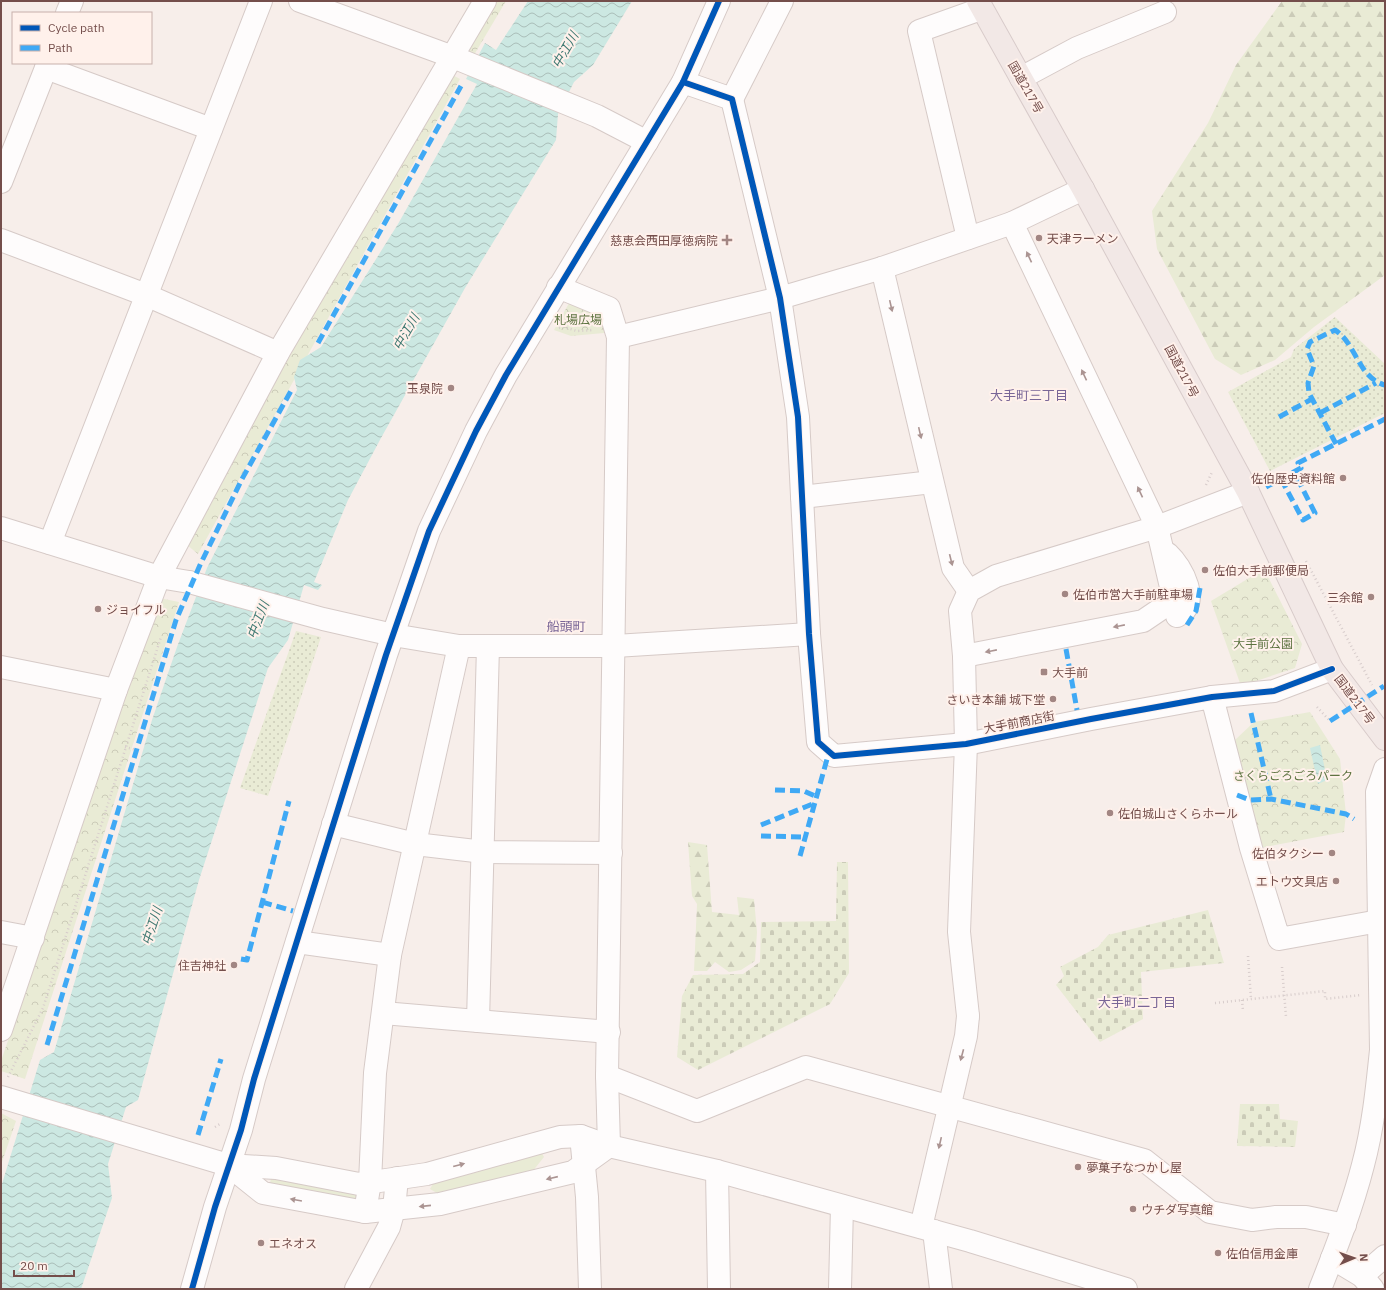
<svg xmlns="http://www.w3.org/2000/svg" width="1386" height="1290" font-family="'IBM Plex Sans','Noto Sans JP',sans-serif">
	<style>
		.grass { fill: #e9ebd5 }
		.forest { fill: url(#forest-firs) }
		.cemetery { fill: url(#cemetery-stones) }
		.park { fill: url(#park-crowns) }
		.garden { fill: url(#garden-dots) }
		.water { fill: url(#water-waves) }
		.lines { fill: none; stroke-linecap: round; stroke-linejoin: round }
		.minor-casing { stroke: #d6cac7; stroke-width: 24 }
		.tertiary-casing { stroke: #d6cac7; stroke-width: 24 }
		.trunk-casing { stroke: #d8cbca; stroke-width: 24 }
		.path { stroke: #d7cccb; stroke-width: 2.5; stroke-dasharray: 1 3; stroke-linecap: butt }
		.minor { stroke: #fefcfc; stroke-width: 22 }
		.tertiary { stroke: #fefcfc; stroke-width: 22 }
		.trunk { stroke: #f2e8e6; stroke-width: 22 }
		.quiet { stroke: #3fa9f5; stroke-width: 5; stroke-dasharray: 10 5; stroke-linecap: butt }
		.cycleway-casing { stroke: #fff1eb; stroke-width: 8 }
		.cycleway { stroke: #0057b8; stroke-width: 6 }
		.oneway { fill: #ab9492 }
		.poi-dot { fill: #a28683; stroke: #fff1eb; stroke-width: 1.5 }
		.labels { text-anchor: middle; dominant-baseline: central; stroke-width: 4; stroke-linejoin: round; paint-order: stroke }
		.street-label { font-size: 12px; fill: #744e4b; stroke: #fff1eb }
		.poi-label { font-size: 12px; fill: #744e4b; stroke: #fff1eb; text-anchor: start }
		.park-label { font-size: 12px; fill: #5e7441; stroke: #fff1eb }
		.water-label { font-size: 13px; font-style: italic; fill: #3f7972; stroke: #fff1eb }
		.neighbourhood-label { font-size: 13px; fill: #796697; stroke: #fff1eb }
	</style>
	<defs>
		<pattern id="forest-firs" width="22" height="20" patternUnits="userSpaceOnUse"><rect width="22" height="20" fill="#e9ebd5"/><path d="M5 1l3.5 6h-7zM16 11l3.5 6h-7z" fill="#cbcbb8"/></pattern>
		<pattern id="cemetery-stones" width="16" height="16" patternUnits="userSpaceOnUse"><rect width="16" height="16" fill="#e9ebd5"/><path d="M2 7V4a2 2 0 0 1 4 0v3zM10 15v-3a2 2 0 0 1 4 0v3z" fill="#cbcbb8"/></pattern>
		<pattern id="park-crowns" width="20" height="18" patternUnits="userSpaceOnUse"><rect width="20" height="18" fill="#e9ebd5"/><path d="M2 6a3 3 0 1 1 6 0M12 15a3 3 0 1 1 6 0" fill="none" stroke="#cbcbb8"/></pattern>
		<pattern id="garden-dots" width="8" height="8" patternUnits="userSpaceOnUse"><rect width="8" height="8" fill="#e9ebd5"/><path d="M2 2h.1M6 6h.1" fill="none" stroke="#cbcbb8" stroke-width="1.8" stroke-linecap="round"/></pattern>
		<pattern id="water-waves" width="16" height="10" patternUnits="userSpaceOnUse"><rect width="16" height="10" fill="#cce8e2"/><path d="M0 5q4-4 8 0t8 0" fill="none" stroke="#aabeb9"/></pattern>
	</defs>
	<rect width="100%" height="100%" fill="#f7eeea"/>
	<g class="grass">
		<polygon points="540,1150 544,1157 532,1172 442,1196 430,1189 437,1177"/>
		<polygon points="272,1171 356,1188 359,1196 355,1204 269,1190"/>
	</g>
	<g class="forest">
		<polygon points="1282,1 1385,1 1385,275 1314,327 1275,360 1241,375 1215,359 1157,249 1152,211 1208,123 1236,65"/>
		<polygon points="688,842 707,845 712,912 739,915 737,897 754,899 757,932 755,961 741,970 729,972 715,962 707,971 694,971 697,904 692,896"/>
	</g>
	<g class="cemetery">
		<polygon points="837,862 848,862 849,973 830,1004 698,1070 677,1057 682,996 693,975 743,974 760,962 761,922 836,921"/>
		<polygon points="1208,910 1224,963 1141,972 1143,1019 1100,1042 1056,985 1064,976 1060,967 1098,947 1108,935"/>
		<polygon points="1240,1104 1279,1104 1280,1119 1298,1121 1295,1147 1237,1146"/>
	</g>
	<g class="park">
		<polygon points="487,1 506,1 474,55 460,47"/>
		<polygon points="447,72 460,79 198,554 187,545 194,521"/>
		<polygon points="573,296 604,317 604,333 571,336 554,330"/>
		<polygon points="1264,569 1302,644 1295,668 1241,686 1211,601"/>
		<polygon points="159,598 179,602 25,1079 1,1071 1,1061"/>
		<polygon points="1310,712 1340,759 1346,814 1344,832 1260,848 1235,740 1254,722"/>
		<polygon points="1,1113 16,1121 1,1165"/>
	</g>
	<g class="garden">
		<polygon points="1335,317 1385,364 1385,413 1270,471 1228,392 1291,357 1294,349"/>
		<polygon points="296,631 321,637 268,796 240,788"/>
	</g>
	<g class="water">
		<polygon points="528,1 632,1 593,65 574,82 558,114 556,140 465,288 381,438 348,500 314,582 322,585 318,590 304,585 288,640 268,668 199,880 138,1100 126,1107 108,1164 112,1198 81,1289 1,1289 1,1187 40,1060 54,1052 152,720 177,647 207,568 297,390 294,377 300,360 321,347 398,224 477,84 466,79 485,43 496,50"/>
		<polygon points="1320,745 1327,780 1318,784 1310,748"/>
	</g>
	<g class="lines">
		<defs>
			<g id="minor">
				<polyline points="300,1 453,57 597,116 647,142"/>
				<polyline points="67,13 72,1"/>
				<polyline points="46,68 211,129"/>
				<polyline points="1021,78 1077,48 1165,12"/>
				<polyline points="683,82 732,99 780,298 798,417 809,634 818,742 834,756 966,744 1091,719 1212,697 1251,848 1279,939 1379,921"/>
				<polyline points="732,99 782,1"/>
				<polyline points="1,182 48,63"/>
				<polyline points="968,238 919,31 981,9"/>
				<polyline points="1,240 146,295 278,353"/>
				<polyline points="882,268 953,568 969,591"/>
				<polyline points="558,287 609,308 618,337 607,1076 609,1146"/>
				<polyline points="618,337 780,298 882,268 1012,223 1083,189"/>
				<polyline points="802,497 932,482"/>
				<polyline points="1,528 159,577 189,582"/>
				<polyline points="50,543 261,1"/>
				<path d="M1168 554C1182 567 1202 604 1177 616"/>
				<polyline points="393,635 459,646 615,646 809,634"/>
				<polyline points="964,656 1143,621 1174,600 1157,527 1012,223"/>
				<polyline points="1,667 116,690"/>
				<polyline points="966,744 964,656 960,611 969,591 996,576 1157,527 1248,492"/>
				<polyline points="333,824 415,844 484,852 611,853"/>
				<polyline points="1,932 33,938"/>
				<polyline points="297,942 390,955"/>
				<polyline points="383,1013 609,1032"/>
				<polyline points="478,1021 488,646"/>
				<polyline points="1,1030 116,690 159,577 278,353 485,1"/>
				<polyline points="607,1076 697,1111 806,1067 1144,1160 1210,1212 1252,1220 1276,1217 1306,1217 1345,1225"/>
				<polyline points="581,1136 587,1197 590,1289"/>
				<polyline points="717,1171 719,1289"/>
				<polyline points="365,1212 370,1182 375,1073 390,955 459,646"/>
				<polyline points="921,1227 966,1036 968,1016"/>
				<polyline points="934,1231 941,1289"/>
				<polyline points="1332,1258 1362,1276 1373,1289"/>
				<polyline points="1362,1276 1385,1256"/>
				<polyline points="356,1289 389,1227 394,1209 397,1178"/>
				<polyline points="840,1289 842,1206"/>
			</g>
			<g id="tertiary">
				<polyline points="189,582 323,619 393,635"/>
				<polyline points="1212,697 1274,691 1332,669"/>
				<polyline points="966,744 959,932 968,1016"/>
				<polyline points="1,1097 228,1165 276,1168 359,1184 427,1174 560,1137 581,1136 609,1146 717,1171 970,1241 1126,1289"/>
				<polyline points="228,1165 263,1193 365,1212 440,1204 573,1172 609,1146"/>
				<polyline points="192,1289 215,1207 241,1130 254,1079 386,655 429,531 476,431 506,375 683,82 719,1"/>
				<path d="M1320 1289C1336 1249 1352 1208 1363 1165 1373 1128 1377 1089 1381 1050L1377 792 1385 769"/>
			</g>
			<polyline id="trunk" points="978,1 1083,189 1248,492 1332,669 1385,739"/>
		</defs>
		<use href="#minor" class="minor-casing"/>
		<use href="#tertiary" class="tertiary-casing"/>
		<use href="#trunk" class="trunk-casing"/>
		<g class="path">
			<polyline points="559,328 564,327 577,331 593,330"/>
			<polyline points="1206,485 1212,472"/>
			<polyline points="1306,561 1372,685"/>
			<polyline points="1384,686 1385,687"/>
			<polyline points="1317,707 1330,721"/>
			<polyline points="125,747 137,750"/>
			<polyline points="1248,956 1251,999"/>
			<polyline points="1282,967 1286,1017"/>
			<polyline points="1242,1000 1243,1011"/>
			<polyline points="1215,1003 1325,991 1325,999 1361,995"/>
			<polyline points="8,1077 43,1008 161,637"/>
			<polyline points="215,1127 220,1124"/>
		</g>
		<use href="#minor" class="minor"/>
		<use href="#tertiary" class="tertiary"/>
		<use href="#trunk" class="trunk"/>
		<g class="quiet">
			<polyline points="318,343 461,86"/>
			<polyline points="1320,413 1376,383"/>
			<polyline points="1279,417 1312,399"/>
			<path d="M1336 444 1309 393 1308 383 1314 366 1307 349 1310 342 1335 330C1356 343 1358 378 1385 385"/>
			<polyline points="1281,479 1303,520 1315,513 1294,472"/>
			<polyline points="1266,487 1301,468 1298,463 1385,419"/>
			<polyline points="1187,625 1196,611 1200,588"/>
			<polyline points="1066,649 1077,710"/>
			<polyline points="1251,713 1271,799"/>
			<polyline points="1330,721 1384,686"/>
			<polyline points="775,790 804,791 817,797"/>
			<polyline points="1237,795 1250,800 1271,799 1346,814 1354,819"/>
			<polyline points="761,825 815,803"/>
			<polyline points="761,836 805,837"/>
			<polyline points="800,856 829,752"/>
			<polyline points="262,902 293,911"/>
			<polyline points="241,959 247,960 289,801"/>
			<polyline points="47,1045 176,620 200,565 242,479 292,389"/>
			<polyline points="198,1135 221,1059"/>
		</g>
		<defs>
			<g id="cycleway">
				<polyline points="683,82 732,99 780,298 798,417 809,634 818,742 834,756 966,744 1091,719 1212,697 1274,691 1332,669"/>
				<polyline points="192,1289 215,1207 241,1130 254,1079 386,655 429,531 476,431 506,375 683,82 719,1"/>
			</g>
		</defs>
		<use href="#cycleway" class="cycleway-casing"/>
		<use href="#cycleway" class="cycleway"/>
	</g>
	<defs><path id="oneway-solid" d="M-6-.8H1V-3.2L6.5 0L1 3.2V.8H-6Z"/></defs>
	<g class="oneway">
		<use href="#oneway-solid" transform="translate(1029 257) rotate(-115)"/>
		<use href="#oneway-solid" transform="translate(891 306) rotate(77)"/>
		<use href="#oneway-solid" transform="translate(1084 375) rotate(-115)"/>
		<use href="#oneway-solid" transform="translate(920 433) rotate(77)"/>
		<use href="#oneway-solid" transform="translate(1140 492) rotate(-115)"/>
		<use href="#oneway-solid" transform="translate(951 560) rotate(76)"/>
		<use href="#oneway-solid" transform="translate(1119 626) rotate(169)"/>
		<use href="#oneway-solid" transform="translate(991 651) rotate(169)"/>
		<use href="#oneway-solid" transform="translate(962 1055) rotate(105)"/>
		<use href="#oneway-solid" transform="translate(940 1143) rotate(103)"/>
		<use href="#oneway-solid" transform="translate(459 1165) rotate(-15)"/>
		<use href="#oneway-solid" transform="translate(552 1178) rotate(167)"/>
		<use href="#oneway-solid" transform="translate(296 1200) rotate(-170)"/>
		<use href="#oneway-solid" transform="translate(425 1206) rotate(174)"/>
	</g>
	<g class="poi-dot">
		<circle cx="1039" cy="238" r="4"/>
		<path d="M725 234h4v4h4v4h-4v4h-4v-4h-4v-4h4z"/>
		<circle cx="451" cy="388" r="4"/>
		<circle cx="1343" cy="478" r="4"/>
		<circle cx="1205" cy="570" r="4"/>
		<circle cx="1065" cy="594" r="4"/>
		<circle cx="1371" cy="597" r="4"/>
		<circle cx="98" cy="609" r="4"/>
		<rect x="1040" y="668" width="8" height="8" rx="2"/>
		<circle cx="1053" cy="699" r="4"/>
		<circle cx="1110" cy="813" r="4"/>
		<circle cx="1332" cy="853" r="4"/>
		<circle cx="1336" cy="881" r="4"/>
		<circle cx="234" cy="965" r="4"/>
		<circle cx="1078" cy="1167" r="4"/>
		<circle cx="1133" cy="1209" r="4"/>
		<circle cx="261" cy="1243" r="4"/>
		<circle cx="1218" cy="1253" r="4"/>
	</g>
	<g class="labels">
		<g class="street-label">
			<text transform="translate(1026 87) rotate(60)">国道217号</text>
			<text transform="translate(1182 371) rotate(62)">国道217号</text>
			<text transform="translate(1355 699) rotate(53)">国道217号</text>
			<text transform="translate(1019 722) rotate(-11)">大手前商店街</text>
		</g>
		<g class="poi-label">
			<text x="1047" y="238">天津ラーメン</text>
			<text x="718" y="240" text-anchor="end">慈恵会西田厚徳病院</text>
			<text x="443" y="388" text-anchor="end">玉泉院</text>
			<text x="1335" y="478" text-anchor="end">佐伯歴史資料館</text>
			<text x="1213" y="570">佐伯大手前郵便局</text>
			<text x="1073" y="594">佐伯市営大手前駐車場</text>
			<text x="1363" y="597" text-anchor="end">三余館</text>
			<text x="106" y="609">ジョイフル</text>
			<text x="1052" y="672">大手前</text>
			<text x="1045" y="699" text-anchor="end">さいき本舗 城下堂</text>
			<text x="1118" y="813">佐伯城山さくらホール</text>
			<text x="1324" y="853" text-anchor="end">佐伯タクシー</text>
			<text x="1328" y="881" text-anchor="end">エトウ文具店</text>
			<text x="226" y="965" text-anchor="end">住吉神社</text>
			<text x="1086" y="1167">夢菓子なつかし屋</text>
			<text x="1141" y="1209">ウチダ写真館</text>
			<text x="269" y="1243">エネオス</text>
			<text x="1226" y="1253">佐伯信用金庫</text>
		</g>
		<g class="park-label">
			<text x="578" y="319">札場広場</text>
			<text x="1263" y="643">大手前公園</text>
			<text x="1293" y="775">さくらごろごろパーク</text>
		</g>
		<g class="water-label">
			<text transform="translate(565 50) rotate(-60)">中江川</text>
			<text transform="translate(406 332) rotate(-60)">中江川</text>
			<text transform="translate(258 620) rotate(-69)">中江川</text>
			<text transform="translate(152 926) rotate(-72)">中江川</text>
		</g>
		<g class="neighbourhood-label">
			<text x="1029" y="395">大手町三丁目</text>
			<text x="566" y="626">船頭町</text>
			<text x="1137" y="1002">大手町二丁目</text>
		</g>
	</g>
	<rect width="1386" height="1290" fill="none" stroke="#744e4b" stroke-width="4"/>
	<rect x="12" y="12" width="140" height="52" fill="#fff1eb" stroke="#c7b0ab"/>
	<rect x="20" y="25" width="20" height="6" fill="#0057b8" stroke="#c7b0ab"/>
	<text x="48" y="32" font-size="12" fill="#744e4b">Cycle path</text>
	<rect x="20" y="45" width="20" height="6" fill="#3fa9f5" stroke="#c7b0ab"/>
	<text x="48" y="52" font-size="12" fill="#744e4b">Path</text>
	<g transform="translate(1354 1258) rotate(88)" stroke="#fff1eb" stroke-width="3" paint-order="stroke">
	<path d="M0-3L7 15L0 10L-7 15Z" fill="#744e4b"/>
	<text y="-6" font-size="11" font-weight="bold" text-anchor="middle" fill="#744e4b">N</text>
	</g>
	<path d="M14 1270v6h60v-6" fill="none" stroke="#744e4b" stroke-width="2"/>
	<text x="20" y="1270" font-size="12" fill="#744e4b" stroke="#fff1eb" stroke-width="3" paint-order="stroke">20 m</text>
</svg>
